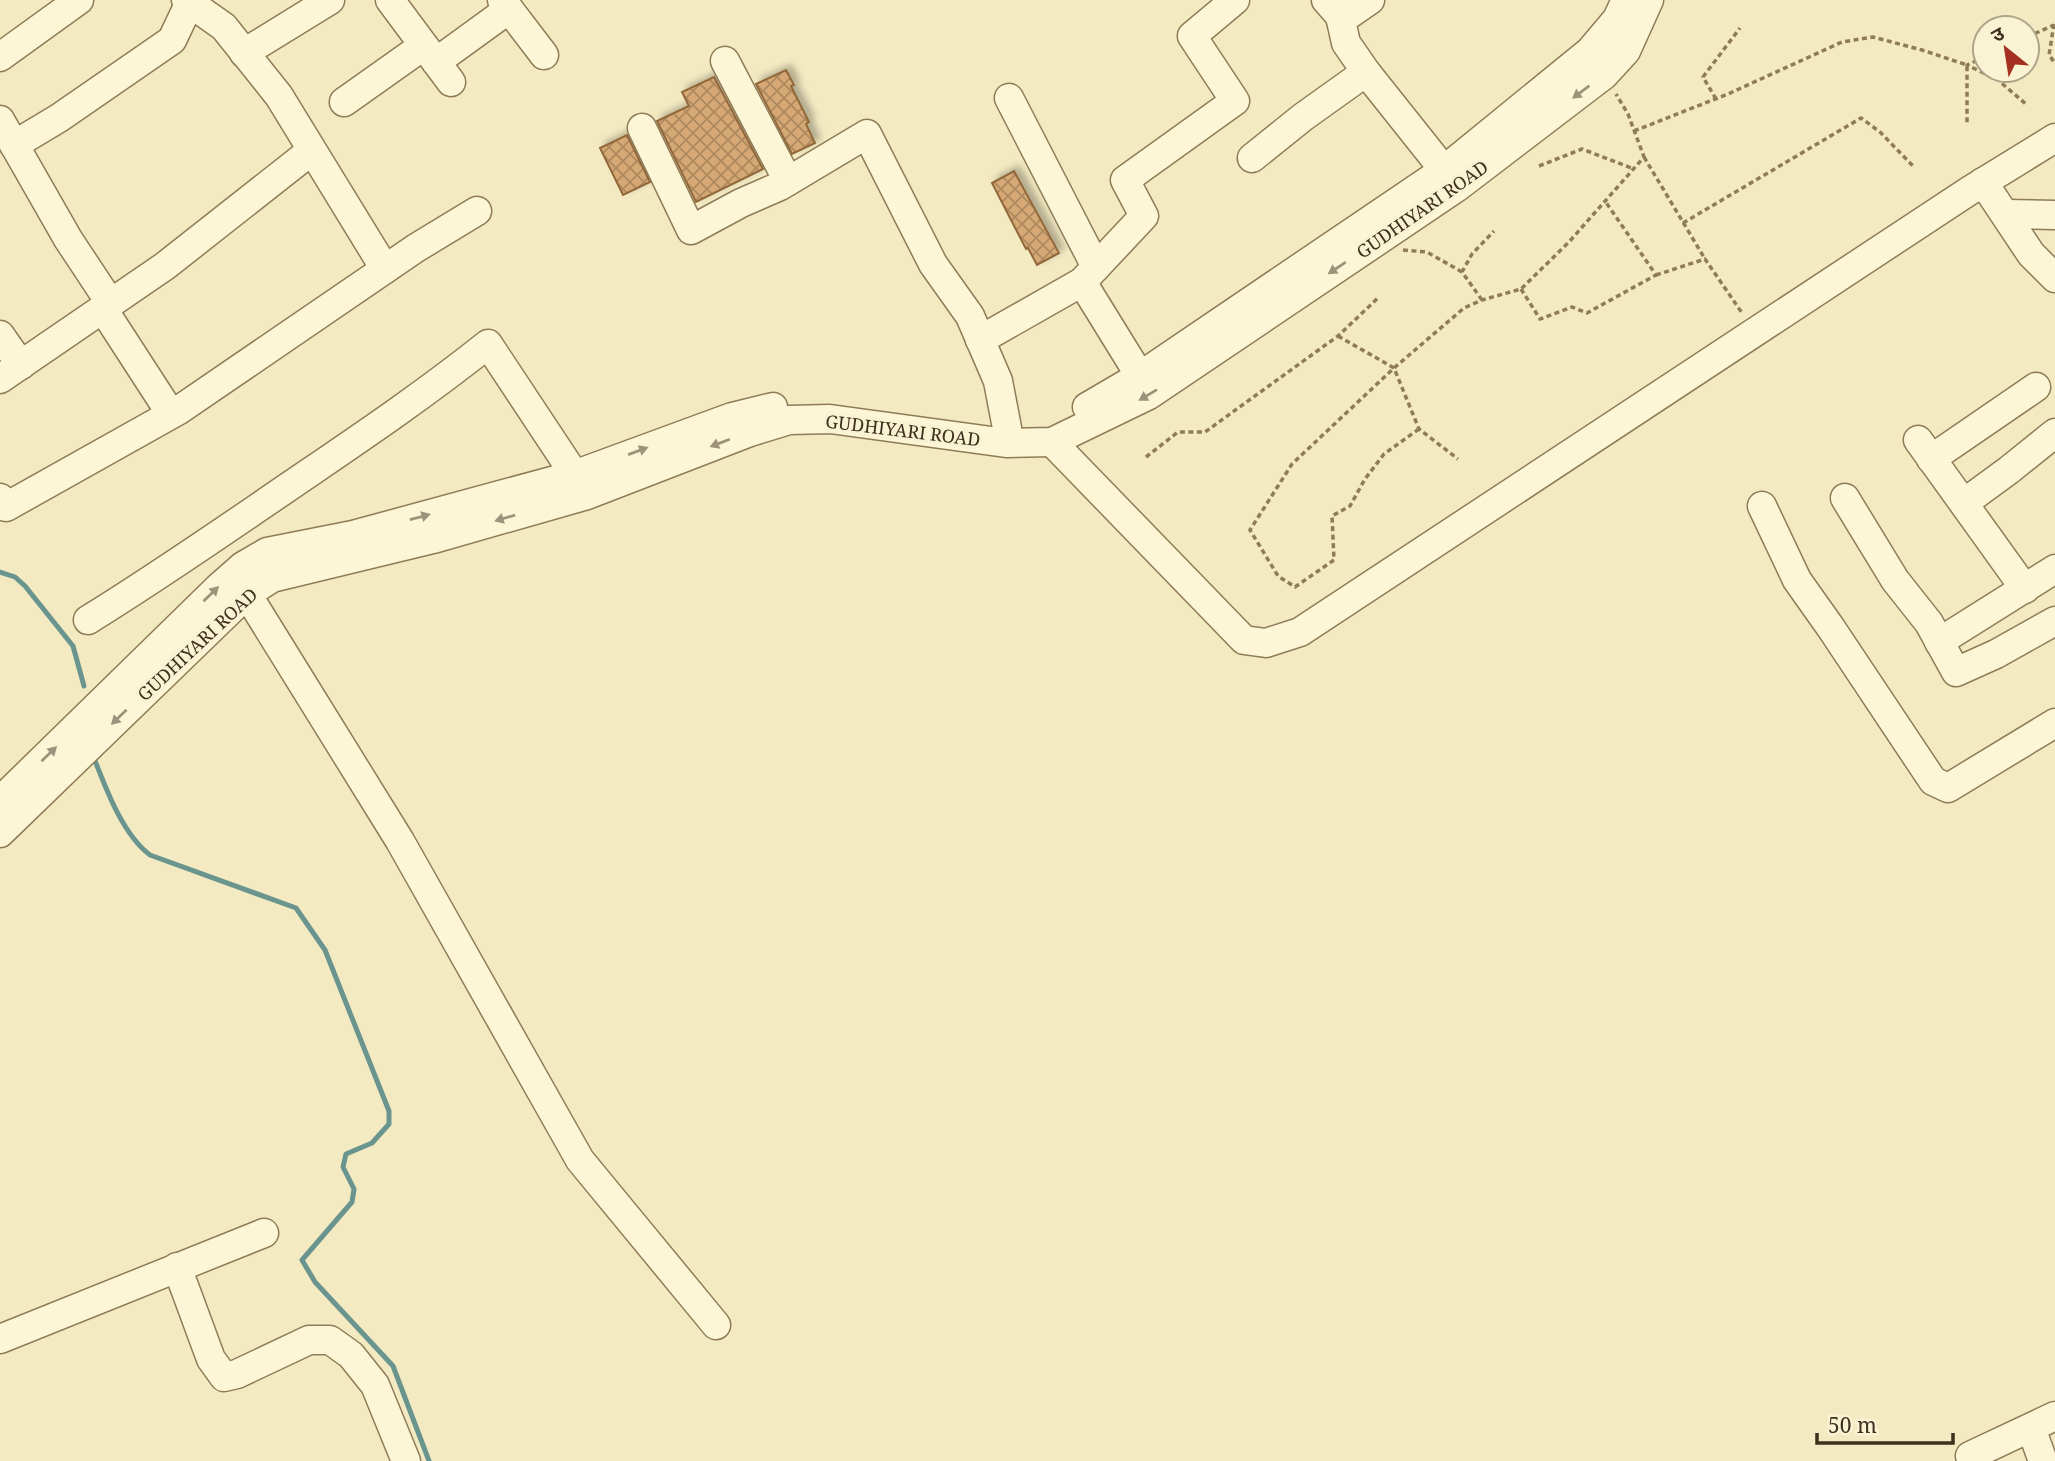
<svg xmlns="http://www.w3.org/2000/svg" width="2055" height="1461" font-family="'Noto Serif','Noto Sans Devanagari',serif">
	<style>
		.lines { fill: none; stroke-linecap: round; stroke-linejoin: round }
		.stream { stroke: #6a958f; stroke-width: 5 }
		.building { fill: url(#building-cross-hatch); stroke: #91673a; stroke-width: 2; filter: url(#shadow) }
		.minor-casing { stroke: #8f7c57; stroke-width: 31 }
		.path { stroke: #8f7c57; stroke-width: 3.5; stroke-dasharray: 5 3.5; stroke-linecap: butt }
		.minor { stroke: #fcf6d7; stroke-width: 28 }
		.oneway { fill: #9c937a }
		.labels { text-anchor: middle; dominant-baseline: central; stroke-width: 7; stroke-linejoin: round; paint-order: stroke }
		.street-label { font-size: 18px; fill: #3d301d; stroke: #f9f3d3 }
	</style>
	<defs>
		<pattern id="building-cross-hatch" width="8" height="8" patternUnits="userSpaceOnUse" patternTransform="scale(1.75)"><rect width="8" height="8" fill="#d5a874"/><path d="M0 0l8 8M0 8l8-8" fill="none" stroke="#ae895f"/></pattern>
		<filter id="shadow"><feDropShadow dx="5" dy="-5" stdDeviation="3.5" flood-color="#0004"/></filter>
	</defs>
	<rect width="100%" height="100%" fill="#f3eac2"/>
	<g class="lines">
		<g class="stream">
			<polyline points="0,572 15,577 25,586 73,646 84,686"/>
			<path d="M94 758C106 789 123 835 150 855L296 908 325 950 389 1111V1124L372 1143 346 1154 343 1167 354 1189 352 1202 302 1260 315 1282 393 1366 429 1461"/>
		</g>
	</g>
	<g class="building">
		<polygon points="786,70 794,85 791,86 809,122 806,124 815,143 792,154 756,84"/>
		<polygon points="714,77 763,169 696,202 657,121 689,106 682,92"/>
		<polygon points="627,135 650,182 623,195 600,148"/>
		<polygon points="1014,171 1059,253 1037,265 1028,248 1026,249 992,183"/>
	</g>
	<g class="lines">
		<defs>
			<g id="minor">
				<polyline points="186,0 224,27 279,96 385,269"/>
				<polyline points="390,0 451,82"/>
				<polyline points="502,0 544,55"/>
				<polyline points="1326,0 1340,16 1346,43 1366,72 1444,170"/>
				<polyline points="1341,20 1370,0"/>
				<polyline points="244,53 330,0"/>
				<polyline points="0,57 79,0"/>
				<polyline points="725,61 788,181"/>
				<polyline points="436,62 509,9"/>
				<polyline points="1009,98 1096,267"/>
				<polyline points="344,102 423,46"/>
				<polyline points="0,120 68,239 111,304"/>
				<polyline points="642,128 691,230 741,203 780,186 867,134 933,264 970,316 998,381 1007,428"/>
				<polyline points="14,145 59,118 172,40 191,0"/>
				<polyline points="1252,158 1303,117 1366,72"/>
				<polyline points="1983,182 2031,254 2055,278"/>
				<polyline points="2006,214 2055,215"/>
				<polyline points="1082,282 1140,376"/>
				<polyline points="103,309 171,414"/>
				<polyline points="0,335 21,365"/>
				<polyline points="980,340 1082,282 1144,216 1125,180 1235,101 1192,36 1235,0"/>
				<polyline points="0,379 165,266 311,151"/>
				<polyline points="1087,407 1140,376 1444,170 1590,51 1617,19 1626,0"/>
				<polyline points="1918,440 2025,589"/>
				<polyline points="1052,442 1244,640 1266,643 1300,632 1969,191 2055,138"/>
				<polyline points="1931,459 2036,387"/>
				<polyline points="0,498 6,507 179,410 416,248 477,211"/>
				<polyline points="1845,498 1895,580 1929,623 1956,672 1996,654 2055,621"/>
				<polyline points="1964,503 2009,470 2055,433"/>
				<polyline points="1762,506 1797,580 1831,628 1933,781 1948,788 2055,723"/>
				<polyline points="247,594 400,841 580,1160 716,1325"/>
				<path d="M88 620C148 583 205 544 262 505 339 452 414 403 488 344L584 489"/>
				<polyline points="1939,642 2055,569"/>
				<polyline points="0,801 218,588 243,566 267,552 353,535 574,475 732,417 773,407"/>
				<polyline points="0,833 247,594 272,578 433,539 587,495 750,432 789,420 830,419 1006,443 1052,442 1149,395 1456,188 1604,75 1626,51 1649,0"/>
				<polyline points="177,1267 211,1359 224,1377 237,1374 309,1340 330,1340 351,1355 375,1385 406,1461"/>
				<polyline points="0,1339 264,1233"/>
				<polyline points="2031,1428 2043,1461"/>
				<polyline points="1970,1456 2055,1416"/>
			</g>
		</defs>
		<use href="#minor" class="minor-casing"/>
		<g class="path">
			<polyline points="2054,24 2049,55 2055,63"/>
			<polyline points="2027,37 2054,25"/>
			<polyline points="1985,57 1967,65 1998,80 2027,105"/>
			<polyline points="1716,99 1703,77 1740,28"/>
			<polyline points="1634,131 1728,94 1842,42 1873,37 1922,50 1967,65 1967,125"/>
			<polyline points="1644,157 1705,259"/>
			<polyline points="1539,166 1582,149 1634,169"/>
			<polyline points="1683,223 1861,118 1880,132 1914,167"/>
			<polyline points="1403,250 1427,252 1462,272"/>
			<polyline points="1656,275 1705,259 1742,313"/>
			<polyline points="1521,289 1540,319 1572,307 1587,313 1656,275 1605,201"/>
			<polyline points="1482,300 1462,272 1472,254 1494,231"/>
			<polyline points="1338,336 1394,368 1419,429 1458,459"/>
			<polyline points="1419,429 1384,454 1365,479 1350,506 1332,516 1334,560 1295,587 1278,576 1250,530 1292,464 1394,368 1464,308 1482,300 1521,289 1569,242 1644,157 1628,114 1616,94"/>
			<polyline points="1146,457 1178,432 1205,432 1338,336 1379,297"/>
		</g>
		<use href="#minor" class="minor"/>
	</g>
	<defs><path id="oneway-solid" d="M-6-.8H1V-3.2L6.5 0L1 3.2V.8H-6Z" transform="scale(1.75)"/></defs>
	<g class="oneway">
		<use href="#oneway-solid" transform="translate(1581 92) rotate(143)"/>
		<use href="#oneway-solid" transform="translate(1337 268) rotate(146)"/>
		<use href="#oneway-solid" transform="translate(1148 395) rotate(149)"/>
		<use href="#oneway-solid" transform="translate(720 443) rotate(159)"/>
		<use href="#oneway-solid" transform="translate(638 451) rotate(-20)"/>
		<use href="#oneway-solid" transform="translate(420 517) rotate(-15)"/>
		<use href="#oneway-solid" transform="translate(505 518) rotate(164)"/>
		<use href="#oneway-solid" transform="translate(211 594) rotate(-44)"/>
		<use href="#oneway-solid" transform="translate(119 717) rotate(136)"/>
		<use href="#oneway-solid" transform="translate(49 754) rotate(-44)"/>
	</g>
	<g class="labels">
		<g class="street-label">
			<text transform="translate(1422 209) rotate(-35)">GUDHIYARI ROAD</text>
			<text transform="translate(903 430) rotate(7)">GUDHIYARI ROAD</text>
			<text transform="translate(197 644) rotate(-43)">GUDHIYARI ROAD</text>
		</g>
	</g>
	<g transform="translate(2006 49) rotate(330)"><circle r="33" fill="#f9f3d3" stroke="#aea58a" stroke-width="2"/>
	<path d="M0-5L12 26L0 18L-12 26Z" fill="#a52f20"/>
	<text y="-10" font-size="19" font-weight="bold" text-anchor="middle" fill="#3d301d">उ</text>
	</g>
	<path d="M1817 1433v10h136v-10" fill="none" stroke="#3d301d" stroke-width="3.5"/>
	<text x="1828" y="1433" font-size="21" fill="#3d301d" stroke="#f9f3d3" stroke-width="5" paint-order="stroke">50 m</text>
</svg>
